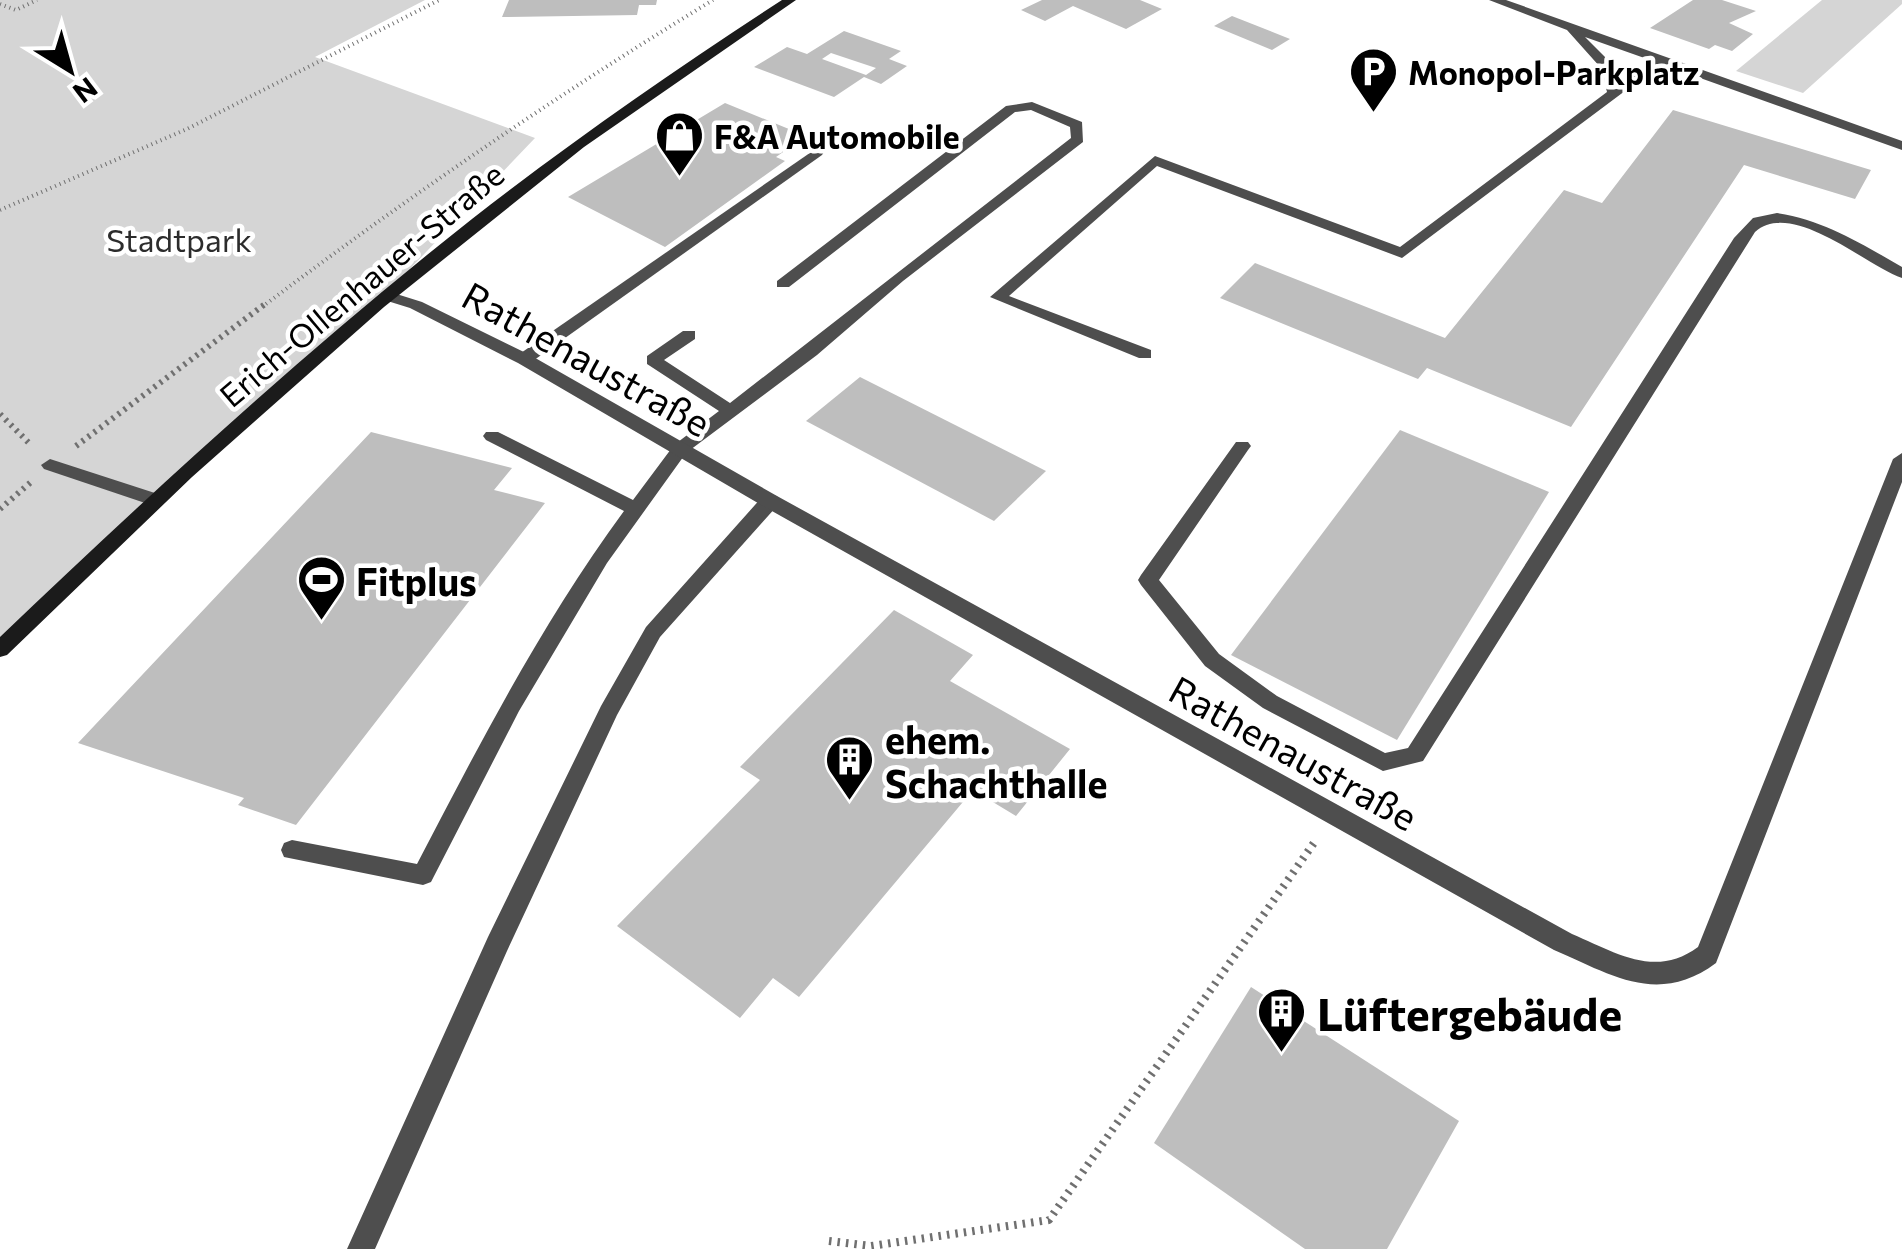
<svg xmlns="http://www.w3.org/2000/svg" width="1902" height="1249" font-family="Commissioner,sans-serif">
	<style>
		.green { fill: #d5d5d5 }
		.building { fill: #bebebe; fill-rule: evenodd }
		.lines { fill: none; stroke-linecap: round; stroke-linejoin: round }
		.path-far2 { stroke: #707070; stroke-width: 4; stroke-dasharray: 1 4; stroke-linecap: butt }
		.path-far1 { stroke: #707070; stroke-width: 6; stroke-dasharray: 2.5 5; stroke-linecap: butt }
		.path { stroke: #707070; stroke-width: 8; stroke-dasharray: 2.5 6; stroke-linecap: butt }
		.lane { fill: #4e4e4e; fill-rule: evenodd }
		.street { fill: #4e4e4e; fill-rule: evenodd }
		.secondary { fill: #1b1b1b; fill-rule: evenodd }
		.labels { text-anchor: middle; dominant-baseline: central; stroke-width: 9; stroke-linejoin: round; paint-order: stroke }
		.far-poi-label { font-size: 32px; font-weight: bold; fill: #000; stroke: #fff; text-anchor: start }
		.far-park-label { font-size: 32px; fill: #2c2c2c; stroke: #fff }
		.far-street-label { font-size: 32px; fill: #000; stroke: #fff }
		.street-label { font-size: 38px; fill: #000; stroke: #fff }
		.poi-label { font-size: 38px; font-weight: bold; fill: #000; stroke: #fff; text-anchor: start }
		.near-poi-label { font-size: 45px; font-weight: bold; fill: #000; stroke: #fff; text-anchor: start }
	</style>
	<rect width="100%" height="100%" fill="#fff"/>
	<g class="green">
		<polygon points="0,0 425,0 315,57 535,138 406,273 0,641"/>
		<polygon points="1822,0 1902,0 1902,4 1803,93 1736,71"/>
	</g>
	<g class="building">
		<polygon points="509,0 657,0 656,5 639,5 637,15 502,17"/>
		<polygon points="1042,0 1140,0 1162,9 1126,29 1073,6 1045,21 1021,10"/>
		<polygon points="1693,0 1722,0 1756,11 1729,23 1753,34 1732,51 1715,45 1709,49 1650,28"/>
		<polygon points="1232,16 1290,39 1272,50 1214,26"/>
		<path d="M844 31 901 51 889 59 907 66 881 84 864 77 834 97 754 67 787 47 807 54ZM831 53 876 68 866 75 822 59Z"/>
		<polygon points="725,103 806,136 776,157 785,161 665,247 568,197"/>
		<polygon points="1673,110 1871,170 1855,199 1744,165 1571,427 1427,368 1418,379 1220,298 1255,263 1445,338 1564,190 1602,203"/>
		<polygon points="860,377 1046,471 994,521 806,421"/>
		<polygon points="1400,430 1549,492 1397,740 1231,655"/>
		<polygon points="371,432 512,468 494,490 545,503 296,825 238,805 244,798 78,743"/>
		<polygon points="894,610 973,655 950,681 1070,749 1016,816 973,790 799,997 773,978 740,1018 617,926 760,780 740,767"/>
		<polygon points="1251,987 1459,1121 1387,1249 1305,1249 1154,1143"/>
	</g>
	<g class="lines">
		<g class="path-far2">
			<polyline points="0,4 16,10 37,0"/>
			<polyline points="0,210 187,129 439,0"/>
			<path d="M262 307C408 197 557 95 713 0"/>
		</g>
		<g class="path-far1">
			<polyline points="0,414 31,445"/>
			<polyline points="76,446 265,304"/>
			<polyline points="0,509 31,482"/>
		</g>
		<polyline class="path" points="829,1241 871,1246 1049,1220 1316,840"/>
		<g class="lane">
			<path d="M1032 102 1082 122 1083 142 903 281 817 355 686 453 607 563 519 711 431 882 423 885 284 857 281 850 284 843 292 840 417 864C480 743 543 621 624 511L486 440 483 436 486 432H498L633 500 674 445 719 411 647 364V356L683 331H695V339L664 360 730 403 1071 138 1070 127 1031 110 1015 112 789 287H777V281L1006 106Z"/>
			<polygon points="817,148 824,152 822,155 530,363 518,363 518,355"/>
			<path d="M1777 213C1824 220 1862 244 1902 267V278C1865 265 1792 199 1755 232L1423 761 1383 771 1263 708 1205 666 1141 585 1138 580 1141 575 1236 442H1248L1251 446 1248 450 1159 580 1219 654 1277 696 1385 753 1408 748 1734 238 1753 218Z"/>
			<polygon points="50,459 161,495 163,500 154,506 44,469 41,465"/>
			<polygon points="770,495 777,496 779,501 777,506 660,637 617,715 507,951 375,1249 347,1249 488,937 601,706 646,627 763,496"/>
		</g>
		<g class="street">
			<path d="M1489 0H1506L1902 141V150L1661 64 1402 258 1157 166 1009 296 1151 350V358H1139L990 297 1155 156 1400 247 1607 92 1601 68 1567 30ZM1585 37 1650 60 1618 84 1612 64Z"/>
			<path d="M387 291 422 302 530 355 777 496 1572 934C1615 952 1655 979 1698 947L1893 459 1902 453V482L1716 963C1658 1006 1612 975 1554 950L763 506 518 363 410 308 381 299V293Z"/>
		</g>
		<path class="secondary" d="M782 0H796L584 147 384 307 192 477 7 655 0 657V637C152 492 307 349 472 219 572 141 676 69 782 0Z"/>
	</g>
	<defs>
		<symbol id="parking-pin" viewBox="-11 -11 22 30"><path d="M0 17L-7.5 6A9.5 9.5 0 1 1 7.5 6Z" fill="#000" stroke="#fff"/><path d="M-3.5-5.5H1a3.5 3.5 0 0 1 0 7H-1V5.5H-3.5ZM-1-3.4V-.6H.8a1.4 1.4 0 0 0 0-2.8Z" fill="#fff"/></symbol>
		<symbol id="shop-pin" viewBox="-11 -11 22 30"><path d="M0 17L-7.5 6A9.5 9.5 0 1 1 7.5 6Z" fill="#000" stroke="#fff"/><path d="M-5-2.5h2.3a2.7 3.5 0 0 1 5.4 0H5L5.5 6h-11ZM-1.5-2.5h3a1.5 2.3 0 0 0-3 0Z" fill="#fff"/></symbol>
		<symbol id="stadium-pin" viewBox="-11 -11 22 30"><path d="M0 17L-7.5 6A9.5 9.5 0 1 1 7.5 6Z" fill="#000" stroke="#fff"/><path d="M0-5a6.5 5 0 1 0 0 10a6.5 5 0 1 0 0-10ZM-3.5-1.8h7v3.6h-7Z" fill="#fff"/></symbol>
		<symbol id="building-pin" viewBox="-11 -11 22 30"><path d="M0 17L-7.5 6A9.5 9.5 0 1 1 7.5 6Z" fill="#000" stroke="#fff"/><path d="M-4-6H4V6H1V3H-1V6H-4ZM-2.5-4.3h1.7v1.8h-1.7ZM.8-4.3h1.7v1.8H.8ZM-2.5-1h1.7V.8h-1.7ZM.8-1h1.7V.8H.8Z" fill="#fff"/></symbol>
	</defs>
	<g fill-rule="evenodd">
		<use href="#parking-pin" x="1346" y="44" width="55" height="75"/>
		<use href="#shop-pin" x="652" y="108" width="55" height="75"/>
		<use href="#stadium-pin" x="294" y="552" width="55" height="75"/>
		<use href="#building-pin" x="822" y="732" width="55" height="75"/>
		<use href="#building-pin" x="1254" y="984" width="55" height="75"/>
	</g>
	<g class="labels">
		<g class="far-poi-label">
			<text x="1408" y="72">Monopol-Parkplatz</text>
			<text x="714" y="136">F&amp;A Automobile</text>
		</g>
		<g class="far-park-label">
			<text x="179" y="239">Stadtpark</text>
		</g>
		<g class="far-street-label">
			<text transform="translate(361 284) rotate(-40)">Erich-Ollenhauer-Straße</text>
		</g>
		<g class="street-label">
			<text transform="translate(587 358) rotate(29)">Rathenaustraße</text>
			<text transform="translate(1294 752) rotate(29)">Rathenaustraße</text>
		</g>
		<g class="poi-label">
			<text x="356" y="580">Fitplus</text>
			<text x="885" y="738">ehem.<tspan x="885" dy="44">Schachthalle</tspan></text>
		</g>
		<g class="near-poi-label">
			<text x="1317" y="1012">Lüftergebäude</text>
		</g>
	</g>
	<g transform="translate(70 70) rotate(143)" stroke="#ffffff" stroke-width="8" paint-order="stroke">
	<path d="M0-8L18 38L0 25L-18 38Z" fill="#000000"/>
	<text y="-15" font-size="28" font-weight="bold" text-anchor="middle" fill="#000000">N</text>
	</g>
</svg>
